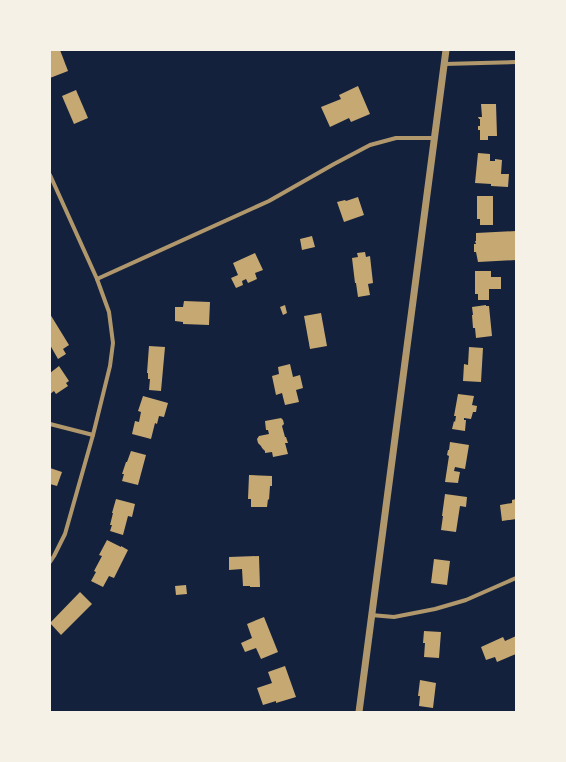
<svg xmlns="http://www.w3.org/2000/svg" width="566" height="762" font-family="Cabin,sans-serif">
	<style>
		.building { fill: #c6a872 }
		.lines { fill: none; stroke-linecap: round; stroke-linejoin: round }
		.minor { stroke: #b1986c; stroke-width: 4 }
		.tertiary { stroke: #b1986c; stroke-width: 7 }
	</style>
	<rect width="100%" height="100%" fill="#14213d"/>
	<g class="building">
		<polygon points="50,50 60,50 68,71 50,78"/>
		<polygon points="358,86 370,114 351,122 349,118 330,127 321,107 341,99 339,95"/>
		<polygon points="76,90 88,118 74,124 62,96"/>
		<polygon points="481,104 496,104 497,136 488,136 488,140 480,140 480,130 478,130 478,126 480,126 480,119 479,119 478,117 482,117"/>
		<polygon points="478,153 490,154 490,161 495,161 495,159 502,160 501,174 509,174 508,187 491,186 491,184 475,183"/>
		<polygon points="477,196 493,196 493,225 480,225 480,219 477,219"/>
		<polygon points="358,197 364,215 344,222 337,202 345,200 346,201"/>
		<polygon points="516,231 516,260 478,262 476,252 474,252 474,244 476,244 475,241 476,241 476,233"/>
		<polygon points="312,236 315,247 302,250 300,239"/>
		<polygon points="365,252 366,257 370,256 373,283 368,284 370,295 358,297 356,283 355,283 352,258 358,257 357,253"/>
		<polygon points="255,253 263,270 255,273 257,279 248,283 246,279 242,281 243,285 236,288 231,278 238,275 233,263"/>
		<polygon points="475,271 491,271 491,277 501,277 501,289 489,289 489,300 478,300 478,294 475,294"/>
		<polygon points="184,301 210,302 209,325 183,324 183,322 175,321 175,307 183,307"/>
		<polygon points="285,305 287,313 283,315 280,307"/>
		<polygon points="486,305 486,306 489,306 492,336 476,338 475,328 473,328 472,315 473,315 472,307"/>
		<polygon points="321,313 327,346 310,349 304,316"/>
		<polygon points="50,314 69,345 63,349 66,354 58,359 50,345"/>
		<polygon points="149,346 165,347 161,391 149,390 150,379 148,379 148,373 147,373"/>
		<polygon points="469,347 483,348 481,382 463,381 464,364 468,365"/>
		<polygon points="290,364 293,377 300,375 303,388 296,390 299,402 285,405 282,393 276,395 272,376 279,374 278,367"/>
		<polygon points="59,366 69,381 66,383 68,386 56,394 54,391 50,394 50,373"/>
		<polygon points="458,394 474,396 472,405 477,406 476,412 473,412 471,419 464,418 464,420 466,420 465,431 452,429 454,421 455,422 456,416 454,416"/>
		<polygon points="143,396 168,403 164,417 159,416 157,424 155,423 151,439 132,434 135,421 139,422 141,412 138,411"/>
		<polygon points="281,418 283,420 284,424 282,426 285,437 286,437 288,443 285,443 288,454 273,457 272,452 265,453 265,451 262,448 261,446 258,443 257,439 259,436 269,434 268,430 266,430 265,421"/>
		<polygon points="450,442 469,445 465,469 455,467 454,471 460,472 458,483 445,482 449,456 447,455 448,450 449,450"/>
		<polygon points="131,451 146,455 138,485 122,481 124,474 122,474 126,462 127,462"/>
		<polygon points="50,468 62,472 57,486 50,484"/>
		<polygon points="249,475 272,476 272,486 270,486 269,500 268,499 267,507 251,507 251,499 248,499"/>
		<polygon points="445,494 467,497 466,507 460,506 456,532 441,530 443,516 442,516"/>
		<polygon points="116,499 135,504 132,517 128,516 123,535 110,531 112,525 110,525 113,513 112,513"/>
		<polygon points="516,499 516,519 502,521 500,505 512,503 512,500"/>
		<polygon points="107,540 121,547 121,546 128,550 114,578 109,576 103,587 91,581 96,572 94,571 102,556 99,555"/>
		<polygon points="259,556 260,587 250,587 250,586 243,586 242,569 229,570 229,557"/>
		<polygon points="434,559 450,561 447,585 431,583"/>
		<polygon points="186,585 187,594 176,595 175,586"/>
		<polygon points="80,592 92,604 61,635 50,623"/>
		<polygon points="264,617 278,652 261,659 256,648 245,652 241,643 252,638 247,624"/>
		<polygon points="424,631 441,632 439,658 424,657 425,643 423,643"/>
		<polygon points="516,636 516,654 497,662 495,657 486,660 481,647 503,637 505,641"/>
		<polygon points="285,666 296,697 276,703 276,701 263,705 257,688 272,683 268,672"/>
		<polygon points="420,680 436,683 433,708 419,706 420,696 418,696"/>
	</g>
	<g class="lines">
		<g class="minor">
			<polyline points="444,64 516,62"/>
			<polyline points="50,175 97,279 109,312 113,343 110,366 93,435"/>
			<polyline points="97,279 269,201 334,164 370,145 396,138 434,138"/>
			<polyline points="50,424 93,435 65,534 54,556 50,562"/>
			<polyline points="371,615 394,617 435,609 466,600 516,578"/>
		</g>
		<polyline class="tertiary" points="359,712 446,50"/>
	</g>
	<rect width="566" height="762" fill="none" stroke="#f6f1e7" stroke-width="102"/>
</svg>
